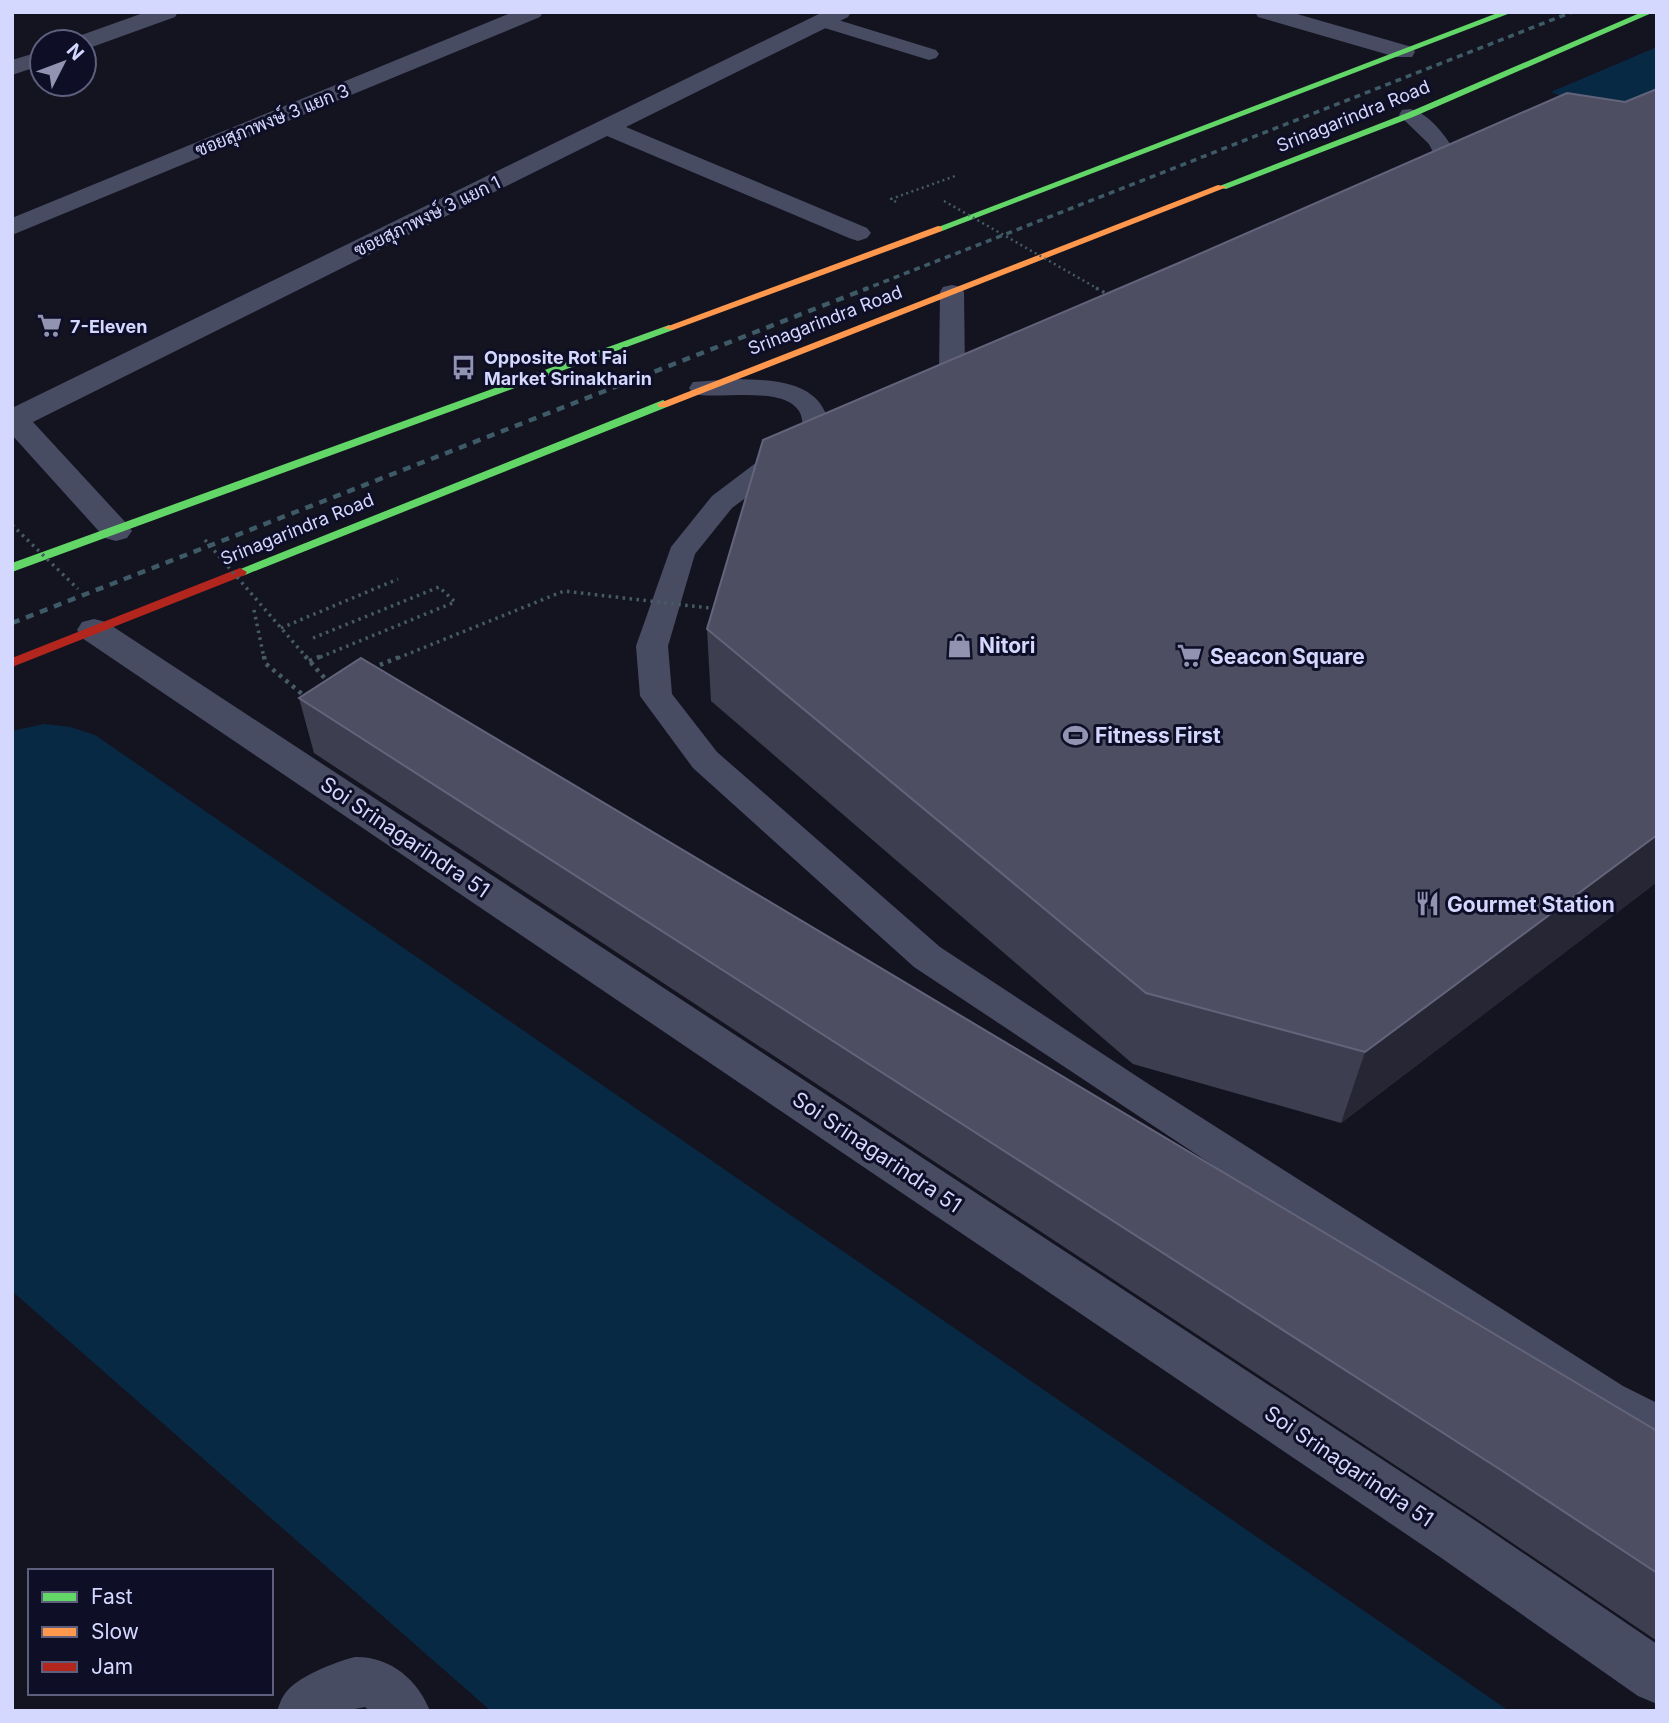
<svg xmlns="http://www.w3.org/2000/svg" width="1669" height="1723" font-family="Inter,Sarabun,sans-serif">
	<style>
		.water { fill: #082944 }
		.lines { fill: none; stroke-linecap: round; stroke-linejoin: round }
		.path-far2 { stroke: #465b64; stroke-width: 2.5; stroke-dasharray: 2 3.5; stroke-linecap: butt }
		.path-far1 { stroke: #465b64; stroke-width: 3.5; stroke-dasharray: 2.5 4.5; stroke-linecap: butt }
		.path { stroke: #465b64; stroke-width: 4.5; stroke-dasharray: 3.5 5; stroke-linecap: butt }
		.lane { fill: #484c62; fill-rule: evenodd }
		.street { fill: #484c62; fill-rule: evenodd }
		.fast { fill: #63d668; fill-rule: evenodd }
		.slow { fill: #ff974d; fill-rule: evenodd }
		.jam { fill: #b3261e; fill-rule: evenodd }
		.rail-far1 { stroke: #3e5a66; stroke-width: 3.5; stroke-dasharray: 6 5; stroke-linecap: butt }
		.rail { stroke: #3e5a66; stroke-width: 4.5; stroke-dasharray: 8 7; stroke-linecap: butt }
		.path-bridge-far2 { stroke: #465b64; stroke-width: 2.5; stroke-dasharray: 2 3.5; stroke-linecap: butt }
		.path-bridge-far1 { stroke: #465b64; stroke-width: 3.5; stroke-dasharray: 2.5 4.5; stroke-linecap: butt }
		.path-bridge { stroke: #465b64; stroke-width: 4.5; stroke-dasharray: 3.5 5; stroke-linecap: butt }
		.wall { fill: #3d3e50 }
		.shaded-wall { fill: #262635 }
		.building { fill: #4e4e63; stroke: #63647b; stroke-width: 2 }
		.labels { text-anchor: middle; dominant-baseline: central; stroke-width: 6; stroke-linejoin: round; paint-order: stroke }
		.far-street-label { font-size: 18px; fill: #d4d8ff; stroke: #0e0f27 }
		.far-poi-label { font-size: 18px; font-weight: bold; fill: #d4d8ff; stroke: #0e0f27; text-anchor: start }
		.poi-label { font-size: 21px; font-weight: bold; fill: #d4d8ff; stroke: #0e0f27; text-anchor: start }
		.street-label { font-size: 21px; fill: #d4d8ff; stroke: #0e0f27 }
	</style>
	<rect width="100%" height="100%" fill="#141421"/>
	<g class="water">
		<polygon points="1657,47 1657,94 1607,116 1551,92"/>
		<polygon points="44,724 70,727 95,735 1509,1711 491,1711 12,1291 12,731"/>
	</g>
	<g class="lines">
		<polyline class="path-far2" points="896,202 891,199 958,175"/>
		<g class="path-far1">
			<polyline points="254,610 264,658"/>
			<polyline points="281,628 398,579"/>
			<polyline points="313,638 439,587 455,602 318,658"/>
		</g>
		<g class="path">
			<polyline points="264,656 265,663 308,699"/>
			<polyline points="309,661 322,656"/>
		</g>
		<g class="lane">
			<polygon points="822,15 936,50 939,54 936,58 929,60 815,25 812,21"/>
			<path d="M1410 109C1429 113 1446 136 1455 152 1444 169 1430 188 1407 183L1404 178C1412 166 1424 166 1433 152L1429 144 1399 115 1402 110Z"/>
			<polygon points="952,285 961,287 964,292 965,375 961,381 952,383 943,381 939,375 940,292 943,287"/>
			<path d="M736 379C776 380 825 381 830 431L826 437 816 439 806 437C801 429 804 419 799 411 782 385 719 400 693 394L689 388 693 382Z"/>
			<polygon points="787,445 797,447 801,453 797,459 732,508 695,554 668,646 672,694 717,752 940,947 1147,1083 1623,1386 1657,1403 1657,1447 1591,1416 914,967 693,768 640,696 636,646 671,547 712,496 777,447"/>
			<path d="M355 1657C390 1656 418 1680 430 1711H370L365 1707 344 1711H277C279 1706 281 1699 284 1695 295 1677 335 1662 355 1657Z"/>
		</g>
		<g class="street">
			<polygon points="146,12 178,12 175,17 92,47 84,49 84,42 73,42 76,37"/>
			<polygon points="513,12 543,12 540,17 12,235 12,218"/>
			<polygon points="823,12 851,12 848,17 626,127 867,228 871,233 867,238 858,241 849,238 607,136 33,422 127,524 132,531 127,538 116,541 105,538 12,435 12,408"/>
			<polygon points="1255,12 1290,12 1412,47 1415,52 1412,57 1396,57 1258,17"/>
			<polygon points="42,51 42,65 12,75 12,60"/>
			<polygon points="94,619 106,622 1476,1521 1657,1644 1657,1704 1638,1696 1440,1557 82,638 77,630 82,622"/>
		</g>
		<g class="fast">
			<polygon points="1500,12 1513,12 942,231 933,229"/>
			<polygon points="1642,12 1654,12 1413,117 1226,189 1217,187 1407,113"/>
			<polygon points="669,325 675,328 673,330 12,572 12,563"/>
			<polygon points="663,400 669,404 667,407 245,575 240,576 233,572"/>
		</g>
		<g class="slow">
			<polygon points="1218,185 1227,187 667,407 659,407 657,404"/>
			<polygon points="938,226 942,227 942,231 673,330 663,328"/>
		</g>
		<polygon class="jam" points="240,568 247,572 245,575 12,667 12,658"/>
		<polyline class="rail-far1" points="863,290 1572,12"/>
		<polyline class="rail" points="12,623 868,288"/>
		<polyline class="path-bridge-far2" points="944,201 1100,290"/>
		<g class="path-bridge-far1">
			<polyline points="1096,288 1109,295"/>
			<polyline points="12,525 78,589"/>
			<polyline points="205,540 307,658"/>
			<polyline points="398,658 564,591 718,609"/>
		</g>
		<g class="path-bridge">
			<polyline points="305,656 329,683"/>
			<polyline points="372,668 402,656"/>
		</g>
	</g>
	<g class="wall">
		<polygon points="1657,89 1657,882 1341,1123 1133,1064 711,701 707,629 1625,102"/>
		<polygon points="299,698 1657,1431 1657,1641 1477,1519 314,753"/>
	</g>
	<polygon class="shaded-wall" points="1657,835 1657,882 1341,1123 1365,1052"/>
	<g class="building">
		<polygon points="1657,89 1657,835 1365,1052 1146,993 707,629 763,440 1181,262 1567,93 1625,102"/>
		<polygon points="361,658 1657,1431 1657,1573 1504,1472 299,698"/>
	</g>
	<defs>
		<symbol id="supermarket-bare" viewBox="-9 -9 18 18"><path d="M-6-5.5h2.5l.6 2H6L4.5 2H-2.5L-4.4-4H-6ZM-1.5 3.2a1.3 1.3 0 1 0 .1 0ZM3 3.2a1.3 1.3 0 1 0 .1 0Z" fill="#9193b1" stroke="#0e0f27" stroke-width="2.5" paint-order="stroke"/></symbol>
		<symbol id="bus-bare" viewBox="-9 -9 18 18"><path d="M-5-6H5V4H4V6H2V4H-2V6H-4V4H-5ZM-3.5-4V0h7V-4ZM-3.5 1.2v1.5H-2V1.2ZM2 1.2v1.5H3.5V1.2Z" fill="#9193b1" stroke="#0e0f27" stroke-width="2.5" paint-order="stroke"/></symbol>
		<symbol id="shop-bare" viewBox="-9 -9 18 18"><path d="M-5-2.5h2.3a2.7 3.5 0 0 1 5.4 0H5L5.5 6h-11ZM-1.5-2.5h3a1.5 2.3 0 0 0-3 0Z" fill="#9193b1" stroke="#0e0f27" stroke-width="2.5" paint-order="stroke"/></symbol>
		<symbol id="stadium-bare" viewBox="-9 -9 18 18"><path d="M0-5a6.5 5 0 1 0 0 10a6.5 5 0 1 0 0-10ZM-3.5-1.8h7v3.6h-7Z" fill="#9193b1" stroke="#0e0f27" stroke-width="2.5" paint-order="stroke"/></symbol>
		<symbol id="restaurant-bare" viewBox="-9 -9 18 18"><path d="M-5-6h1v4h1v-4h1v4h1v-4h1v5L-1.5 .5V6h-2V.5L-5-1ZM5-6V6H3V1.5H1.5Q1.5-4 5-6Z" fill="#9193b1" stroke="#0e0f27" stroke-width="2.5" paint-order="stroke"/></symbol>
	</defs>
	<g fill-rule="evenodd">
		<use href="#supermarket-bare" x="32" y="308" width="35" height="35"/>
		<use href="#bus-bare" x="446" y="350" width="35" height="35"/>
		<use href="#shop-bare" x="942" y="628" width="35" height="35"/>
		<use href="#supermarket-bare" x="1172" y="638" width="35" height="35"/>
		<use href="#stadium-bare" x="1058" y="718" width="35" height="35"/>
		<use href="#restaurant-bare" x="1410" y="886" width="35" height="35"/>
	</g>
	<g class="labels">
		<g class="far-street-label">
			<text transform="translate(1353 116) rotate(-22)">Srinagarindra Road</text>
			<text transform="translate(272 120) rotate(-22)">ซอยสุภาพงษ์ 3 แยก 3</text>
			<text transform="translate(427 216) rotate(-26)">ซอยสุภาพงษ์ 3 แยก 1</text>
			<text transform="translate(825 320) rotate(-21)">Srinagarindra Road</text>
			<text transform="translate(297 529) rotate(-22)">Srinagarindra Road</text>
		</g>
		<g class="far-poi-label">
			<text x="70" y="326">7-Eleven</text>
			<text x="484" y="357">Opposite Rot Fai<tspan x="484" dy="21">Market Srinakharin</tspan></text>
		</g>
		<g class="poi-label">
			<text x="979" y="645">Nitori</text>
			<text x="1210" y="656">Seacon Square</text>
			<text x="1095" y="735">Fitness First</text>
			<text x="1447" y="904">Gourmet Station</text>
		</g>
		<g class="street-label">
			<text transform="translate(405 837) rotate(34)">Soi Srinagarindra 51</text>
			<text transform="translate(877 1152) rotate(34)">Soi Srinagarindra 51</text>
			<text transform="translate(1349 1466) rotate(34)">Soi Srinagarindra 51</text>
		</g>
	</g>
	<rect width="1669" height="1723" fill="none" stroke="#d4d8ff" stroke-width="28"/>
	<rect x="28" y="1569" width="245" height="126" fill="#0e0f27" stroke="#5d5f7d" stroke-width="2"/>
	<rect x="42" y="1592" width="35" height="10" fill="#63d668" stroke="#5d5f7d" stroke-width="2"/>
	<text x="91" y="1604" font-size="21" fill="#d4d8ff">Fast</text>
	<rect x="42" y="1627" width="35" height="10" fill="#ff974d" stroke="#5d5f7d" stroke-width="2"/>
	<text x="91" y="1639" font-size="21" fill="#d4d8ff">Slow</text>
	<rect x="42" y="1662" width="35" height="10" fill="#b3261e" stroke="#5d5f7d" stroke-width="2"/>
	<text x="91" y="1674" font-size="21" fill="#d4d8ff">Jam</text>
	<g transform="translate(63 63) rotate(48)"><circle r="33" fill="#0e0f27" stroke="#5d5f7d" stroke-width="2"/>
	<path d="M0-5L12 26L0 18L-12 26Z" fill="#9193b1"/>
	<text y="-10" font-size="19" font-weight="bold" text-anchor="middle" fill="#d4d8ff">N</text>
	</g>
</svg>
